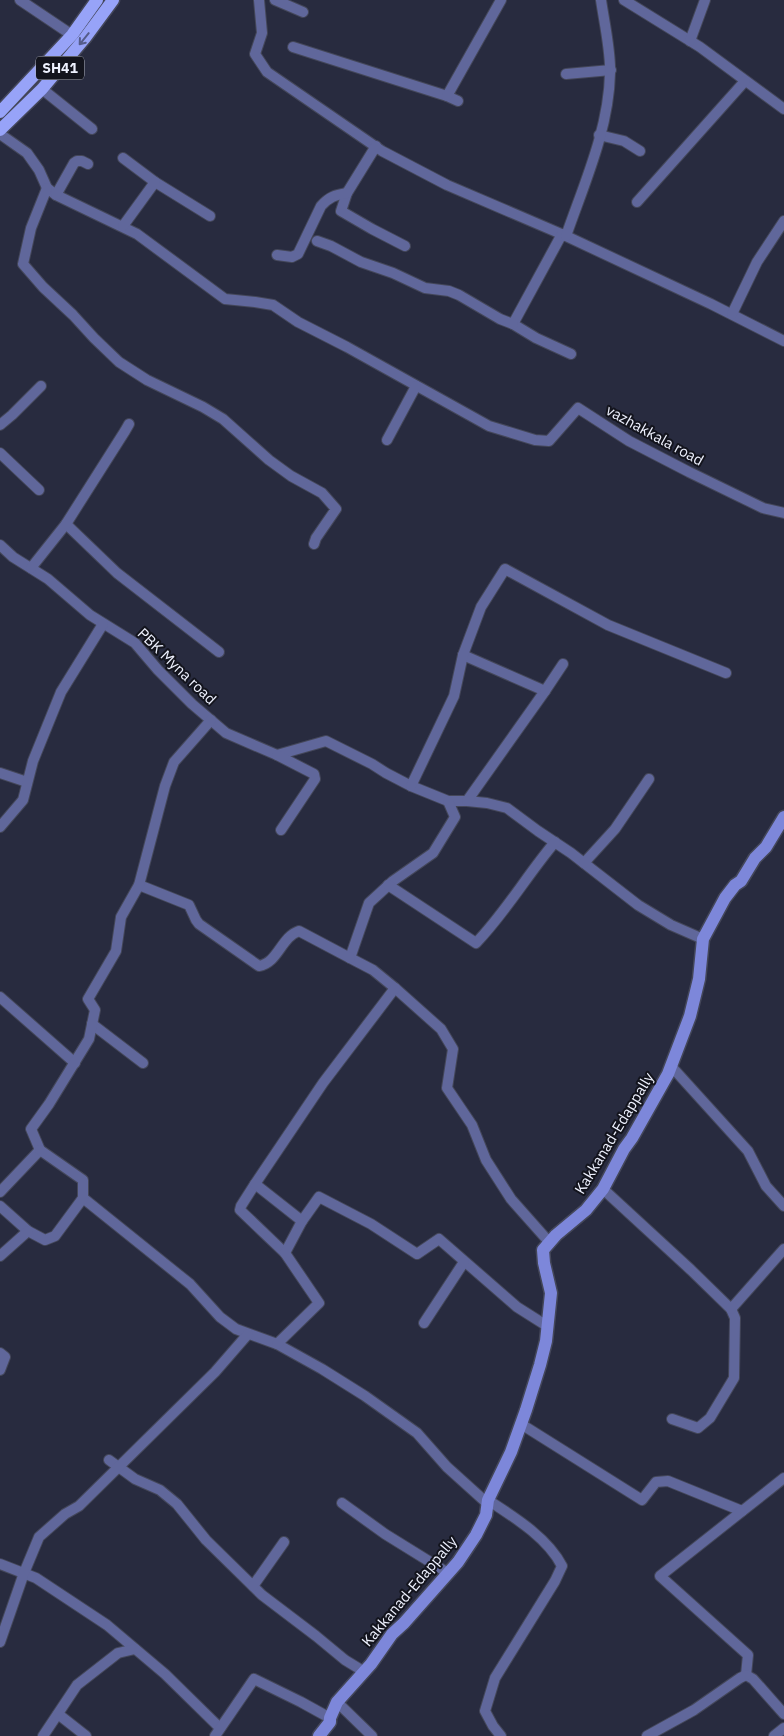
<svg xmlns="http://www.w3.org/2000/svg" width="784" height="1736" font-family="'IBM Plex Sans',sans-serif">
	<style>
		.lines { fill: none; stroke-linecap: round; stroke-linejoin: round }
		.street-casing { stroke: #44475a; stroke-width: 12 }
		.secondary-casing { stroke: #44475a; stroke-width: 15 }
		.primary-casing { stroke: #44475a; stroke-width: 15 }
		.street { stroke: #60679b; stroke-width: 10 }
		.secondary { stroke: #7d87da; stroke-width: 12 }
		.primary { stroke: #97a3f8; stroke-width: 12 }
		.oneway { stroke: #555c8a }
		.labels { text-anchor: middle; dominant-baseline: central; stroke-width: 4; stroke-linejoin: round; paint-order: stroke }
		.shield { fill: #13141d; stroke: #acafba; stroke-width: 1 }
		.shield-label { font-size: 14px; font-weight: bold; fill: #eef1fe }
		.street-label { font-size: 15px; fill: #eef1fe; stroke: #13141d }
	</style>
	<rect width="100%" height="100%" fill="#282b3f"/>
	<g class="lines">
		<defs>
			<g id="street">
				<polyline points="20,0 72,35"/>
				<polyline points="259,0 262,33 255,54 267,72 382,151 447,185 566,236 711,304 784,341"/>
				<polyline points="275,0 303,12"/>
				<polyline points="624,0 700,47 784,109"/>
				<polyline points="690,41 705,0"/>
				<polyline points="293,47 447,96 458,101"/>
				<polyline points="566,74 611,70"/>
				<polyline points="42,89 92,129"/>
				<polyline points="447,96 501,0"/>
				<polyline points="0,134 27,153 39,170 47,188 56,195 137,234 225,299 255,302 273,305 298,322 347,347 489,426 535,440 549,441 578,408 629,441 689,472 763,508 784,513"/>
				<polyline points="599,135 624,141 640,151"/>
				<polyline points="376,146 347,193 341,211 372,229 405,246"/>
				<polyline points="123,158 155,182 210,216"/>
				<polyline points="47,188 31,228 23,264 43,287 73,315 94,338 119,362 147,380 203,407 223,419 269,460 291,476 322,493 336,509 316,538 314,544"/>
				<polyline points="56,195 74,163 77,161 82,161 88,164"/>
				<polyline points="637,202 745,81"/>
				<polyline points="123,226 155,182"/>
				<polyline points="562,234 513,324 536,338 571,354"/>
				<path d="M566 236C584 184 609 129 610 73 611 52 604 21 601 0"/>
				<polyline points="317,241 331,246 361,262 393,273 425,288 449,291 459,295 500,319 513,324"/>
				<path d="M277 255 292 257 298 254 321 206C329 197 335 195 347 193"/>
				<polyline points="732,314 757,262 784,221"/>
				<polyline points="0,425 12,415 41,386"/>
				<polyline points="387,440 416,386"/>
				<polyline points="0,453 39,490"/>
				<polyline points="66,524 117,573 219,652"/>
				<polyline points="0,545 13,557 48,579 90,615 135,643 158,670 192,704 226,733 277,755 326,741 372,764 386,773 411,786 448,801 467,801 487,803 507,808 538,831 571,853 638,905 671,925 703,939"/>
				<polyline points="31,568 66,524 125,431 129,424"/>
				<polyline points="463,655 545,691 467,801"/>
				<polyline points="545,691 563,664"/>
				<polyline points="277,755 314,774 315,779 281,830"/>
				<polyline points="0,773 27,782"/>
				<polyline points="411,786 454,696 463,655 481,607 505,569 608,625 726,673"/>
				<polyline points="448,801 455,817 433,853 393,881 369,903 350,958 373,970 395,988 441,1029 453,1049 447,1088 472,1125 486,1160 511,1199 550,1243"/>
				<polyline points="0,827 23,800 33,761 61,692 103,624"/>
				<polyline points="584,863 615,829 649,779"/>
				<path d="M139 885 189 905 196 920 199 924 259 966C278 963 281 937 299 931L350 958"/>
				<path d="M388 885 476 943C506 912 527 875 555 842"/>
				<polyline points="0,997 75,1063"/>
				<polyline points="92,1024 143,1063"/>
				<polyline points="671,1066 748,1151 766,1186 784,1206"/>
				<polyline points="255,1184 241,1206 240,1210 285,1253"/>
				<polyline points="603,1189 691,1270 731,1309 735,1318 734,1378 710,1418 698,1428 672,1419"/>
				<polyline points="0,1192 40,1150 31,1129 49,1104 89,1039 95,1010 88,999 116,951 121,917 139,885 165,786 174,762 211,720"/>
				<polyline points="83,1198 190,1284 220,1317 236,1329 277,1344 322,1369 365,1396 417,1433 447,1467 488,1504"/>
				<polyline points="0,1206 28,1231 45,1240 55,1236 83,1198 83,1180 40,1150"/>
				<polyline points="302,1221 319,1197 371,1224 417,1254 439,1239 517,1307 547,1326"/>
				<polyline points="0,1256 28,1231"/>
				<polyline points="731,1309 784,1249"/>
				<polyline points="424,1323 464,1262"/>
				<polyline points="277,1344 319,1303 285,1253 302,1221 255,1184 323,1083 395,988"/>
				<polyline points="0,1353 5,1357 0,1370"/>
				<polyline points="521,1424 642,1500 656,1482 668,1481 742,1511"/>
				<polyline points="109,1460 135,1479 160,1490 177,1504 206,1540 262,1595 316,1636 345,1660 363,1671"/>
				<path d="M488 1500C514 1517 548 1538 562 1566L555 1581 495 1678 485 1711 493 1726 501 1736"/>
				<polyline points="342,1503 385,1534 448,1573"/>
				<polyline points="0,1564 36,1578 107,1625 165,1674 220,1728"/>
				<polyline points="253,1586 284,1542"/>
				<polyline points="0,1642 24,1573 39,1537 65,1514 79,1506 215,1372 248,1334"/>
				<polyline points="746,1675 748,1655 660,1576 784,1478"/>
				<polyline points="746,1675 753,1679 784,1714"/>
				<polyline points="337,1702 372,1736"/>
				<polyline points="58,1714 86,1736"/>
				<polyline points="43,1736 77,1685 118,1653 135,1649"/>
				<polyline points="215,1736 254,1679 301,1702 330,1718"/>
				<polyline points="647,1736 694,1710 740,1678 746,1675"/>
				<polyline points="774,1736 784,1728"/>
			</g>
			<polyline id="secondary" points="319,1736 330,1722 330,1718 337,1702 371,1664 392,1634 404,1623 458,1562 476,1535 486,1515 488,1500 511,1452 526,1410 540,1365 546,1341 551,1293 544,1263 543,1250 556,1235 586,1210 603,1189 624,1149 632,1138 668,1074 690,1016 699,979 703,939 725,898 735,885 741,881 755,858 766,847 784,817"/>
			<g id="primary">
				<polyline points="0,112 72,35 97,0"/>
				<polyline points="0,130 42,89 85,38 113,0"/>
			</g>
		</defs>
		<use href="#street" class="street-casing"/>
		<use href="#secondary" class="secondary-casing"/>
		<use href="#primary" class="primary-casing"/>
		<use href="#street" class="street"/>
		<use href="#secondary" class="secondary"/>
		<use href="#primary" class="primary"/>
	</g>
	<defs><path id="oneway-shaft" d="M-6 0H5M1.5-3L5.5 0L1.5 3" fill="none" stroke-width="1.6" stroke-linecap="round" stroke-linejoin="round" transform="scale(1.25)"/></defs>
	<use class="oneway" href="#oneway-shaft" transform="translate(84 39) rotate(129)"/>
	<g class="labels">
		<rect class="shield" x="36" y="56.5" width="48" height="23" rx="4"/>
		<g class="shield-label">
			<text x="60" y="68">SH41</text>
		</g>
		<g class="street-label">
			<text transform="translate(655 435) rotate(29)">vazhakkala road</text>
			<text transform="translate(177 666) rotate(44)">PBK Myna road</text>
			<text transform="translate(614 1133) rotate(-59)">Kakkanad-Edappally</text>
			<text transform="translate(409 1591) rotate(-50)">Kakkanad-Edappally</text>
		</g>
	</g>
</svg>
